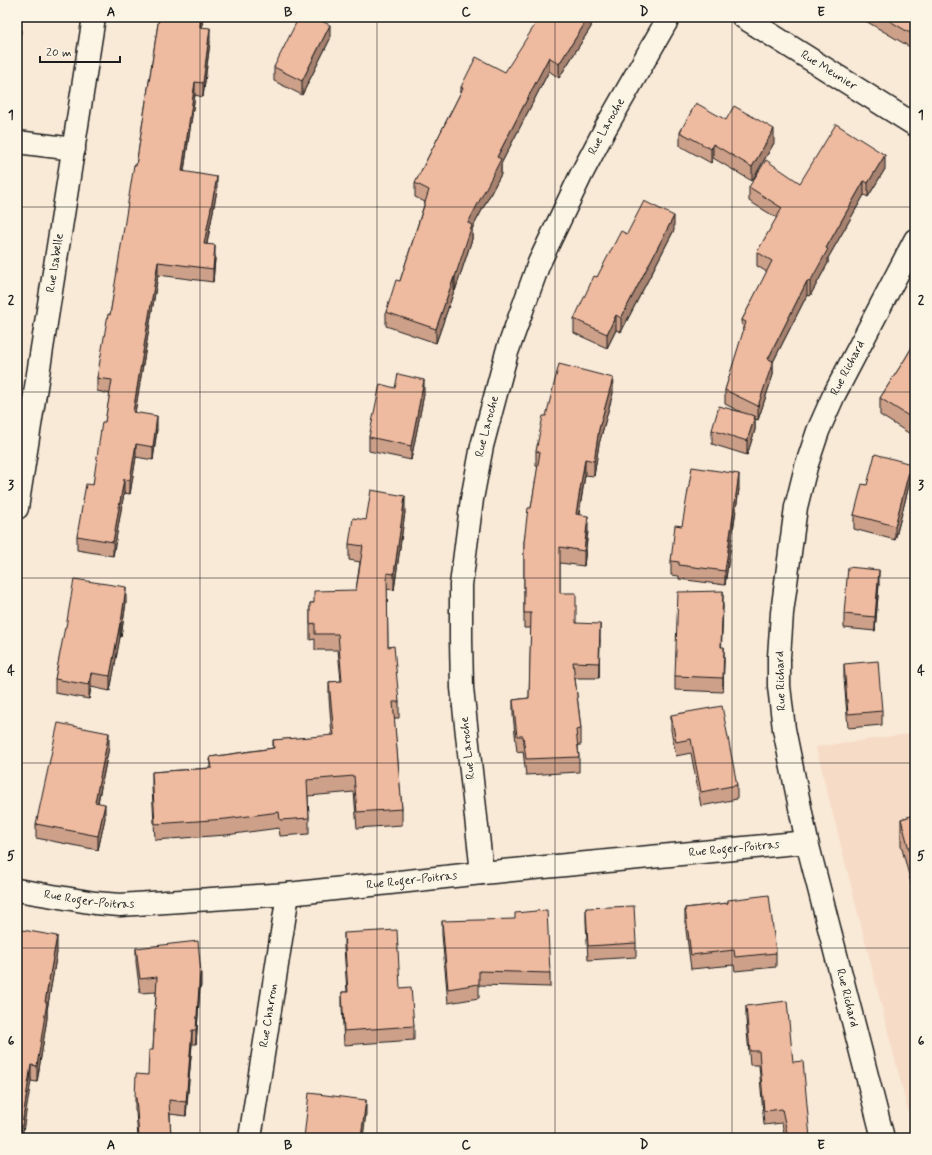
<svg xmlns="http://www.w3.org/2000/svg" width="932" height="1155" font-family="Mynerve,sans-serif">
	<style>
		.built { fill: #f6dbc6 }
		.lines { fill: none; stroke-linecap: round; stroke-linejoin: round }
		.minor-casing { stroke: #1c1c1c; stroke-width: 25 }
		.minor { stroke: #fcf5e5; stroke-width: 22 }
		.wall { fill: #cda08a; stroke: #1c1c1c }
		.shaded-wall { fill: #a78270; stroke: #1c1c1c }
		.building { fill: #eebaa0; stroke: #1c1c1c }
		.grid { fill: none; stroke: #1c1c1c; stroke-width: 1; stroke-opacity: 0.55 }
		.labels { text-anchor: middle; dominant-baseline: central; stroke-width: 3.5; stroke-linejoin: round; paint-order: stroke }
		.street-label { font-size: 12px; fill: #1c1c1c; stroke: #fcf5e5 }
		.neatline { fill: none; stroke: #1c1c1c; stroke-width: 1.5 }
		.grid-label { font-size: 13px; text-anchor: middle; font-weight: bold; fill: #1c1c1c }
	</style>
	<rect width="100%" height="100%" fill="#f9e9d7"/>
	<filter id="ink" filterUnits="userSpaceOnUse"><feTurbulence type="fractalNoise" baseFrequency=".025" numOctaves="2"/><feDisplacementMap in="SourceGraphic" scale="8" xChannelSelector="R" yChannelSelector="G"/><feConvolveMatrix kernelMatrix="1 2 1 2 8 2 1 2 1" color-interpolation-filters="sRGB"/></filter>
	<g filter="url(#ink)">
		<polygon class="built" points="915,733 915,1138 816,747"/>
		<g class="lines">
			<defs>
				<g id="minor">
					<path id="s1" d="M743 17 915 125"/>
					<polyline points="17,142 74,149"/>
					<path id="s2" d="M17 508 94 17"/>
					<path id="s3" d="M482 873 462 688 461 639V585L472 499 482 446 507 352 539 263 581 175 605 129 669 17"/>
					<path id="s4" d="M17 890 95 903 120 905 288 894 482 873 807 842"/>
					<path id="s5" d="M250 1138 288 894"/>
					<path id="s6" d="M883 1138 807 842 784 729 779 686V657L782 613 796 507 806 467 818 431 833 397 915 240"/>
				</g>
			</defs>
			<use href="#minor" class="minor-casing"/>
			<use href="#minor" class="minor"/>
		</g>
		<g class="wall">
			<polygon points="159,17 203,17 202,27 210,42 203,97 195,95 184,171 217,190 207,244 215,259 213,282 158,275 135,412 157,429 153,460 136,457 130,494 124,493 113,556 77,550 77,536 93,485 105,422 110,394 97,391 97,378 110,315 136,166"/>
			<polygon points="591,17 591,27 559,78 549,71 501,164 501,174 472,229 472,239 455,291 454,291 436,343 386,326 386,312 400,281 425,202 415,197 415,183 461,92 461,87 505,72"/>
			<polygon points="859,17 915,17 915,50"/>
			<polygon points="330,39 302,95 274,81 274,67"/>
			<polygon points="726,120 774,143 752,181 713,158 711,163 680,146 680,132"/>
			<polygon points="885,169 868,197 864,195 828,258 828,263 810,296 807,295 773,362 773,375 758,420 755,419 755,430 747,455 712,444 712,430 741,412 725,404 725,390 743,334 742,320 767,272 757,266 757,252 777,218 749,201 749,187 800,183"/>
			<polygon points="674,230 621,332 616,330 607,348 574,333 574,319 597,277 627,234"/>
			<polygon points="915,342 915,437 880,415 880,398 905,359"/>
			<polygon points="395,388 424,394 411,460 369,451 369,437"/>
			<polygon points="613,393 599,444 594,476 585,475 579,515 588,531 584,566 560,563 560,593 576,623 600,639 599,678 575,678 581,729 581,745 578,745 579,757 579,772 526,775 523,751 517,752 513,715 513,700 529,698 531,628 524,628 524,542 531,508 538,467 536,466 536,451 546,416"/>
			<polygon points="911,478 895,540 854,529 854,515 867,485"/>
			<polygon points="739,489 725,585 679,579 679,576 671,575 671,561 682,526"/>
			<polygon points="405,512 394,590 387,589 388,647 399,702 399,718 394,718 402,809 402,825 357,828 354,792 308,796 309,818 309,834 280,836 279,828 226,835 155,840 152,788 152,772 210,768 210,757 273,748 273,740 332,736 329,698 329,682 341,681 338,650 315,650 315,639 310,640 310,603 314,603 356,590 360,562 349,560 349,544 366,520"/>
			<polygon points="879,584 875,631 844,628 844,614"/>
			<polygon points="126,602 121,637 120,637 110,691 91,687 89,699 55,693 55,679 66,627"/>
			<polygon points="723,606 721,647 724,661 723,692 675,690 675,676"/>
			<polygon points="844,664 882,711 882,725 848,728 844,678"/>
			<polygon points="671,715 737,785 737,799 701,806 691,753 676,756 671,730"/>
			<polygon points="109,747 98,803 105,818 98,850 36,838 36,824"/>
			<polygon points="915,815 915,898 901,845 901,819"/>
			<polygon points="728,900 776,953 776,967 735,971 734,965 691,969 685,922 685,908 728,903"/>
			<polygon points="586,908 636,943 636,957 588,960 586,922"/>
			<polygon points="442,921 550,973 550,987 479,985 479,998 448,1003 442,935"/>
			<polygon points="17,929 57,952 47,1010 47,1018 37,1082 31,1081"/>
			<polygon points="344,933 400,988 414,1026 414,1040 344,1045 342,1006 342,992 347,992 344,947"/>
			<polygon points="136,948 201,973 201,987 200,987 196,1044 192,1044 186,1116 170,1114 171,1138 138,1138 136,1112 135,1111 135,1097 148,1075 153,1050 156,992 140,993 136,962"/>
			<polygon points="746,1006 793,1062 810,1138 785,1138 782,1123 764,1125 759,1065 750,1065 746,1020"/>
		</g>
		<g class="shaded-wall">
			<polygon points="20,17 22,17 21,22 21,32 17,55 17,41"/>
			<polygon points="201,17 203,17 200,41 200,27"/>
			<polygon points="589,17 591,17 591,27 559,78 559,64"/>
			<polygon points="330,25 330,39 302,95 302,81"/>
			<polygon points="210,28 210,42 203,97 203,83"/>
			<polygon points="549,57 549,71 501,164 501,174 472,229 472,239 455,291 455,277 468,223 497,157"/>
			<polygon points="195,82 195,95 182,184 182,171"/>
			<polygon points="774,129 774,143 752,181 752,167"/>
			<polygon points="713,144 713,158 711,163 711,149"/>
			<polygon points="885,155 885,169 868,197 868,183"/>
			<polygon points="217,177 217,190 204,258 204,244"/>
			<polygon points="864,181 864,195 828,258 828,263 810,296 810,282 826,248"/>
			<polygon points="674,216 674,230 621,332 621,318"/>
			<polygon points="215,245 215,259 213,282 213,269"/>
			<polygon points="158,262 158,275 133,425 133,412"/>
			<polygon points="454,277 454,291 436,343 436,329"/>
			<polygon points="807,281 807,295 773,362 773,375 758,420 758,406 768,359"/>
			<polygon points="616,315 616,330 607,348 607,334"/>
			<polygon points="613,378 613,393 599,444 594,476 594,461 599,429"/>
			<polygon points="424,380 424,394 411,460 411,446"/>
			<polygon points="157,416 157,429 153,460 153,447"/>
			<polygon points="755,416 755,430 747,455 747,441"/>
			<polygon points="136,444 136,457 130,494 130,480"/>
			<polygon points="585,459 585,475 576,530 576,514"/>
			<polygon points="911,464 911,478 895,540 895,526"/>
			<polygon points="739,474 739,489 725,585 725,571"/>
			<polygon points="124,479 124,493 113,556 113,542"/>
			<polygon points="405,496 405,512 394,590 394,574"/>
			<polygon points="588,516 588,531 584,566 584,551"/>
			<polygon points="879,570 879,584 875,631 875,617"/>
			<polygon points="126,587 126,602 121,637 121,623"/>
			<polygon points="723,591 723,606 721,661 721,647"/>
			<polygon points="120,623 120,637 110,691 110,676"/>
			<polygon points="600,624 600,639 599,678 599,663"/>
			<polygon points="724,647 724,661 723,692 723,678"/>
			<polygon points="91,673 91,687 89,699 89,685"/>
			<polygon points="109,733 109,747 95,816 95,802"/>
			<polygon points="105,804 105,818 98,850 98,836"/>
			<polygon points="57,936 57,952 47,1010 47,1018 37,1082 37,1066 45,1002"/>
			<polygon points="200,973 200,987 196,1044 196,1030"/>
			<polygon points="192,1030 192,1044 186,1116 186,1102"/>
			<polygon points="31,1065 31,1081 22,1138 20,1138"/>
			<polygon points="366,1100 366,1114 363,1138 361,1138"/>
		</g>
		<g class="building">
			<polygon points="17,17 20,17 20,18 21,18 17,41"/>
			<polygon points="159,17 201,17 200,27 210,28 203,83 195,82 182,171 217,177 204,244 215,245 213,269 158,262 133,412 157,416 153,447 136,444 130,480 124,479 113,542 77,536 86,484 93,485 102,422 105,422 112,380 97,378 108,314 110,315 134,165 136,166"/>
			<polygon points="299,17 313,17 330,25 302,81 274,67"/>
			<polygon points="540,17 589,17 559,64 549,57 497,157 501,159 468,223 472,225 455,277 454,277 436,329 386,312 396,280 400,281 429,190 415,183 463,88 461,87 476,57 505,72"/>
			<polygon points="883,17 915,17 915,36"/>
			<polygon points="696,103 726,120 734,106 774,129 752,167 713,144 711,149 680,132"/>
			<polygon points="836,124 885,155 868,183 864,181 826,248 828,249 810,282 807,281 768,359 773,361 758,406 725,390 746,322 742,320 772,261 757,252 782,208 749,187 766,160 800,183"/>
			<polygon points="644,201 674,216 621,318 616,315 607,334 574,319 594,276 597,277 621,231 627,234"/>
			<polygon points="915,342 915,420 880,398 905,359"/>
			<polygon points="559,364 613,378 599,429 594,461 585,459 576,514 588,516 584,551 560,547 560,593 576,593 576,623 600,624 599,663 573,662 581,729 576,730 579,757 526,759 523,736 517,736 513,700 529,698 531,613 524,613 524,542 528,508 531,508 540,452 536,451 543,416 546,416"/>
			<polygon points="398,374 424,380 411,446 369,437 380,384 395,388"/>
			<polygon points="719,406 755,416 747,441 712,430"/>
			<polygon points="875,454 911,464 895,526 854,515 862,484 867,485"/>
			<polygon points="692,467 739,474 725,571 679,565 679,562 671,561 675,525 682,526"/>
			<polygon points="371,490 405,496 394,574 387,573 388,647 394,646 399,702 393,702 402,809 357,812 354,776 307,780 309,818 280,820 279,812 226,819 155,824 152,772 212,768 210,757 274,748 273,740 334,735 329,682 342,681 338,634 315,634 315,623 310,624 310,603 314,603 314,591 356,590 363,546 349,544 353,518 366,520"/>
			<polygon points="848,567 879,570 875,617 844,614"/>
			<polygon points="74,579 126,587 121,623 120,623 110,676 91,673 89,685 55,679 65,627 66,627"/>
			<polygon points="723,591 721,647 724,647 723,678 675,676 678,592"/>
			<polygon points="878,661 882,711 848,714 844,664"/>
			<polygon points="722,706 737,785 701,792 691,739 676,742 671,715"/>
			<polygon points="58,723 109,733 95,802 105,804 98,836 36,824"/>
			<polygon points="915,815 915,872 901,819"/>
			<polygon points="769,895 776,953 735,957 734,950 691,955 685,908 728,903 728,900"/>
			<polygon points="634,906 636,943 588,946 586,908"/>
			<polygon points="547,910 550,973 479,971 479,984 448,989 442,921 515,919 515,913"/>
			<polygon points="17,929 57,936 45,1002 47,1002 37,1066 31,1065 20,1138 17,1138"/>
			<polygon points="397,930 400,988 411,987 414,1026 344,1031 342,992 348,992 344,933"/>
			<polygon points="198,941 201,973 200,973 196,1030 192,1030 186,1102 169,1100 171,1138 139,1138 136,1097 135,1097 136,1074 148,1075 149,1050 153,1050 157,977 140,979 136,948"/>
			<polygon points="787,1001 793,1062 803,1061 810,1138 788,1138 782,1109 764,1111 759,1051 750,1051 746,1006"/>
			<polygon points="309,1093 366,1100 361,1138 304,1138"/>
		</g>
	</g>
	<path class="grid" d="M200 17V1138M377 17V1138M555 17V1138M732 17V1138M17 207H915M17 392H915M17 578H915M17 763H915M17 948H915"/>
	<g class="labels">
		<g class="street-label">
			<text stroke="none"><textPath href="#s1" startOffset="101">Rue Meunier</textPath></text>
			<text stroke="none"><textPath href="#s3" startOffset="774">Rue Laroche</textPath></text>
			<text stroke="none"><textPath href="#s2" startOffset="248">Rue Isabelle</textPath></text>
			<text stroke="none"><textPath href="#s6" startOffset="793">Rue Richard</textPath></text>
			<text stroke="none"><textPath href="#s3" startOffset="450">Rue Laroche</textPath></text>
			<text transform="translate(781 681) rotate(-92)">Rue Richard</text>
			<text transform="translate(468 748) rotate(-96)">Rue Laroche</text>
			<text stroke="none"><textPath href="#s4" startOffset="721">Rue Roger-Poitras</textPath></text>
			<text stroke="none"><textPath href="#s4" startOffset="397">Rue Roger-Poitras</textPath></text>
			<text stroke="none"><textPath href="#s4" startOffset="73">Rue Roger-Poitras</textPath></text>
			<text transform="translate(847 998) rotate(76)">Rue Richard</text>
			<text stroke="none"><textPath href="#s5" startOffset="124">Rue Charron</textPath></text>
		</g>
	</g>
	<rect width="932" height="1155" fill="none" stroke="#fcf5e5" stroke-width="44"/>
	<path d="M40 56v6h80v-6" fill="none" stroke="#1c1c1c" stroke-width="2"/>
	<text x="46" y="56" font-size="12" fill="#1c1c1c" stroke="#fcf5e5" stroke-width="3" paint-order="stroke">20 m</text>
	<rect x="22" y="22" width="888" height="1111" class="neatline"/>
	<g class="grid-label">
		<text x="111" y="16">A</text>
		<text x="288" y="16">B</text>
		<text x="466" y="16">C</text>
		<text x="644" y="16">D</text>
		<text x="821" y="16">E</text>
		<text x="11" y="119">1</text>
		<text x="921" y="119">1</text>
		<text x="11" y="304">2</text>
		<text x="921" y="304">2</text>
		<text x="11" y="489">3</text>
		<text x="921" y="489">3</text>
		<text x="11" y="675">4</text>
		<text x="921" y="675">4</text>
		<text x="11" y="860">5</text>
		<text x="921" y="860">5</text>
		<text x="11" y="1045">6</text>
		<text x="921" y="1045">6</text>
		<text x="111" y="1149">A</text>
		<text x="288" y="1149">B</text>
		<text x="466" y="1149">C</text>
		<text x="644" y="1149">D</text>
		<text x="821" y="1149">E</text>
	</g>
</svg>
